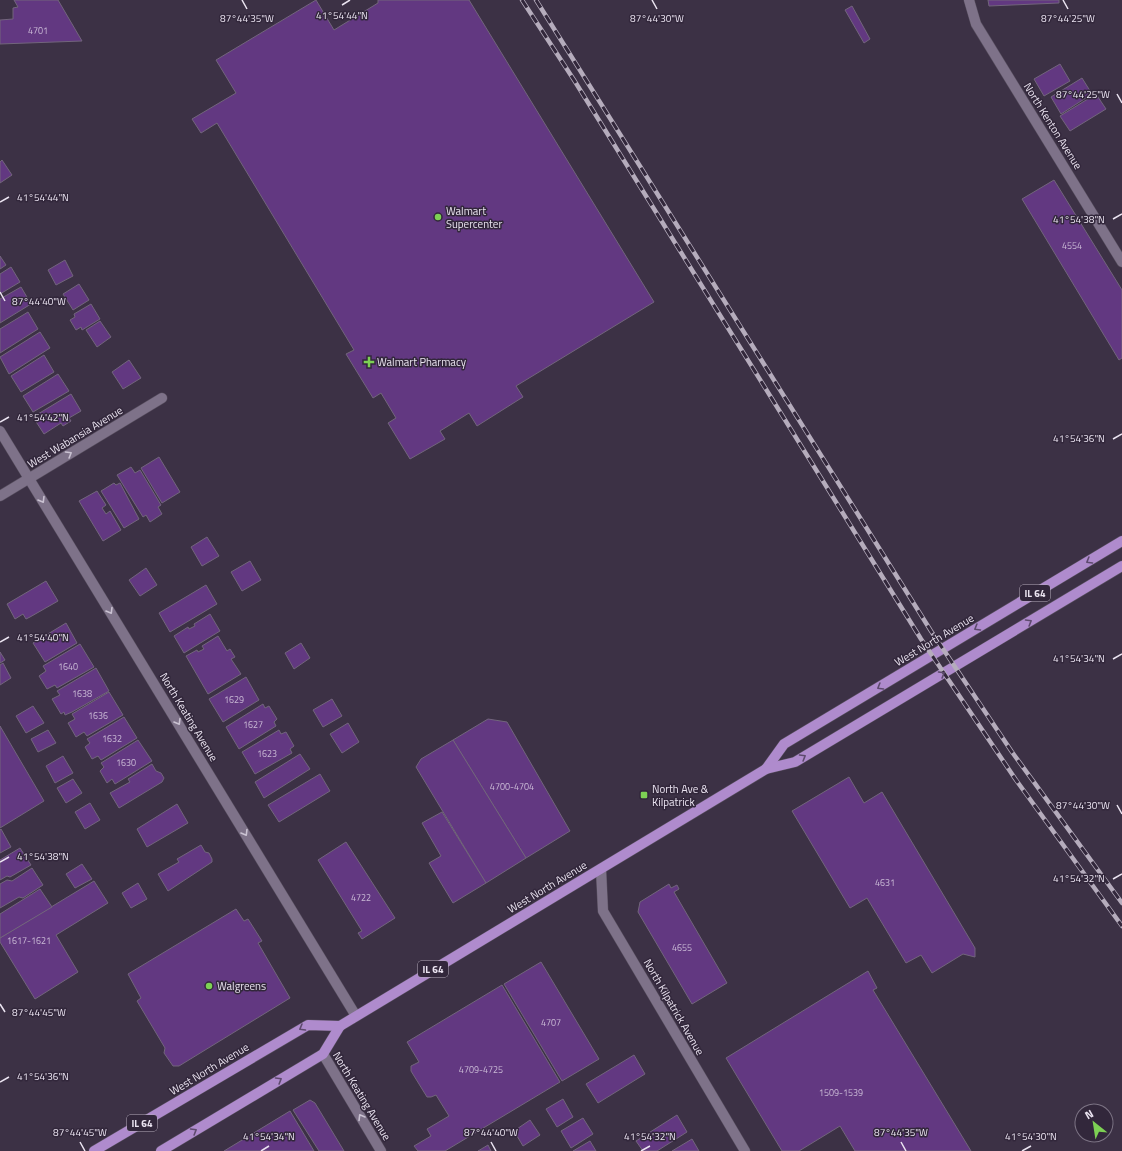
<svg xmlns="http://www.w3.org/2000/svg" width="1122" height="1151" font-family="'Titillium Web',sans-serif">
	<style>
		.building { fill: #623881; stroke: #72657c }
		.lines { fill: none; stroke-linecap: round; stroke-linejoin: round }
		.minor-casing { stroke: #574e5e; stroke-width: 11 }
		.major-casing { stroke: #574e5e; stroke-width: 11 }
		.minor { stroke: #7e7289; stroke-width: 10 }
		.major { stroke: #af8bcd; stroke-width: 10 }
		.rail-casing { stroke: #b5acbc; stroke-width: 4.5 }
		.rail { stroke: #32273b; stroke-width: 3; stroke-dasharray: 9; stroke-linecap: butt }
		.oneway { stroke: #cac2d2 }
		.oneway2 { stroke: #5e4a6e }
		.ticks { fill: none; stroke: #ebe4f1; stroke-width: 1.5 }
		.poi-dot { fill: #7dd154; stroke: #32273b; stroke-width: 1.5 }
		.labels { text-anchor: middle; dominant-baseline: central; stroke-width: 3; stroke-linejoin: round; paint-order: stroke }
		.number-label { font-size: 9px; fill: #c9b9d5 }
		.shield { fill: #32273b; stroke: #b4abba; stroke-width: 1 }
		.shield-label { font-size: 10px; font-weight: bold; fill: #ebe4f1 }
		.street-label { font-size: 11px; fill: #ebe4f1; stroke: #32273b }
		.poi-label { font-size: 11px; fill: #ebe4f1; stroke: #32273b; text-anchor: start }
		.ticks-label { font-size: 10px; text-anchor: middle; fill: #ebe4f1; stroke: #32273b; stroke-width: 3; stroke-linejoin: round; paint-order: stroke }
	</style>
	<rect width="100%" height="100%" fill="#3c3145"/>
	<g class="building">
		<polygon points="14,0 58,0 82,41 0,44 0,20 13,19 13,8 18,7"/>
		<polygon points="316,0 334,30 378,3 378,0 469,0 654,302 516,386 523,397 477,426 469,413 440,431 445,439 410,459 388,423 396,418 381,393 373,398 346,354 354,350 217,123 201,133 192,119 236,93 216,60"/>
		<polygon points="988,0 1059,0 1059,3 989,6"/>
		<polygon points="852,6 870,39 864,43 845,10"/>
		<polygon points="1060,64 1070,81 1044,96 1034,79"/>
		<polygon points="1082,78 1092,94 1061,114 1051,97"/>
		<polygon points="1096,94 1106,109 1070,131 1060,116"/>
		<polygon points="2,160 12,175 0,183 0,162"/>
		<polygon points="1054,180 1122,290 1122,358 1119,360 1022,199"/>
		<polygon points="0,256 6,265 0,269"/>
		<polygon points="65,260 73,276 56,285 48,270"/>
		<polygon points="11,267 20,282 0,294 0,274"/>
		<polygon points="79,284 89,300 73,310 63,294"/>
		<polygon points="21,287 31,304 0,323 0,299"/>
		<polygon points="91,304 100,319 82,330 81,327 76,330 70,320 75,317 74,314"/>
		<polygon points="28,312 38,329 0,353 0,329"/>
		<polygon points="100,321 111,337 97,347 86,330"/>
		<polygon points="40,332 50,348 9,374 0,357"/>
		<polygon points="44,355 54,372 21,392 11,376"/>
		<polygon points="129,360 141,378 123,389 112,372"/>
		<polygon points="58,374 69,391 33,412 23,396"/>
		<polygon points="71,394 81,411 69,418 71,421 63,426 61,423 44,434 33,417"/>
		<polygon points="159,457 180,492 162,503 141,468"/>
		<polygon points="131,467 135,473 140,470 161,505 158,507 162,514 150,522 146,515 143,517 117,475"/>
		<polygon points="114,483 116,485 120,483 139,519 124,528 101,491"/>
		<polygon points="97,491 106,505 102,508 106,514 110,511 121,530 103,541 79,501"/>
		<polygon points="207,537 219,556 202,566 191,547"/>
		<polygon points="250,561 261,580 242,591 231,572"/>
		<polygon points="146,568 157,585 140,596 129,580"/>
		<polygon points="46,581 58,601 30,617 26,619 23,614 15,619 7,604"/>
		<polygon points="206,585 217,604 170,632 159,613"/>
		<polygon points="210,614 220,631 184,653 174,636 188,627 189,629 195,626 194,624"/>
		<polygon points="66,623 77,643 45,662 33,643"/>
		<polygon points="218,636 227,651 230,649 235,657 231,659 241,674 208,694 186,656 197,650 198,652 204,649 202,646"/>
		<polygon points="301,643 310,658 294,669 285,653"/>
		<polygon points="80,644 94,667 57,688 55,685 47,689 39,676 46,671 43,666"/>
		<polygon points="0,652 5,660 0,663"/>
		<polygon points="3,663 11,678 0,685 0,665"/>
		<polygon points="96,668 109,691 72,712 65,715 64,712 61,714 52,699 60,695 57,691"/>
		<polygon points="246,677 259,700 223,722 209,699"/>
		<polygon points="109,692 123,715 87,736 84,732 76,737 68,723 75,719 72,714"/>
		<polygon points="332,699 342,716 323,727 313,710"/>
		<polygon points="263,704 265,708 269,706 277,719 274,722 276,726 239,749 226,727"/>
		<polygon points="33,706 44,723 26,733 16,716"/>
		<polygon points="124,717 137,738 101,760 98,756 92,759 85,747 90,743 87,739"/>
		<polygon points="488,719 507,722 570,831 526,858 453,740"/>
		<polygon points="348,723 359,742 342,753 330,734"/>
		<polygon points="0,726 44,801 0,828"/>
		<polygon points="48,730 56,743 38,752 31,739"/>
		<polygon points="279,730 281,734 286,732 294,746 290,749 292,753 255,774 242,752"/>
		<polygon points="138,740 152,761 115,784 112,779 107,783 100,771 104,767 101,763"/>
		<polygon points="453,740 526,858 486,883 416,767 421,759"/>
		<polygon points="300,754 310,769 264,798 255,782"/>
		<polygon points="63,756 73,773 55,783 46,766"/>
		<polygon points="152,764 156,771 161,773 164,778 162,782 119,808 110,793 130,782 128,779"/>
		<polygon points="320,774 330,791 279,822 268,805"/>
		<polygon points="849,777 864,803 882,792 975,948 975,957 963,954 932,973 921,955 906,963 867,898 850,908 792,811"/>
		<polygon points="73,779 82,793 66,803 57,788"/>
		<polygon points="90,803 100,820 85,829 75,812"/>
		<polygon points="177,804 188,823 147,847 137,829"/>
		<polygon points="442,812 486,883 453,903 429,863 441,856 422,823"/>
		<polygon points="1,829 11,847 0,853 0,830"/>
		<polygon points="346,842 395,918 362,939 358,933 362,931 318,860"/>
		<polygon points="201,845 205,852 209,853 212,859 212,862 168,891 158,874 179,862 177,859"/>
		<polygon points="20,848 31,865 10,877 7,876 0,880 0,860"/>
		<polygon points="82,864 92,879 75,888 66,874"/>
		<polygon points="32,868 43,885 23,898 19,897 0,908 0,884 7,880 12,881"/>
		<polygon points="94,881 108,903 56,935 78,972 35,999 0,942 0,938"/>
		<polygon points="138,883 147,899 131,908 122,893"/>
		<polygon points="669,884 671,888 677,885 679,889 674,892 727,983 692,1004 638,912 640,902"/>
		<polygon points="40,889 52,907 0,938 0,914"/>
		<polygon points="236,909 244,921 248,919 262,941 258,943 290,998 179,1066 173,1066 164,1053 165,1048 137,1001 141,998 128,974"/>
		<polygon points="541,962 599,1059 562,1081 504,984"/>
		<polygon points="868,971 877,988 873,990 971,1151 855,1151 840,1126 799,1151 782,1151 726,1058"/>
		<polygon points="502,985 560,1082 445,1151 418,1151 414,1146 431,1136 427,1129 449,1116 436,1095 431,1097 427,1097 411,1071 411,1066 419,1062 407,1042"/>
		<polygon points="634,1055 645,1074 598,1103 586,1084"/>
		<polygon points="563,1099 573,1117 557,1127 546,1109"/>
		<polygon points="310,1100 315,1103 344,1151 319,1151 293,1110"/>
		<polygon points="290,1111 314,1151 224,1151"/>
		<polygon points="677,1115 687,1132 657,1151 643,1151 636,1141"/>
		<polygon points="583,1118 593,1134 571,1148 561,1131"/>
		<polygon points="530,1120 540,1135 523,1146 514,1131"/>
		<polygon points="692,1139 699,1151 672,1151"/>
		<polygon points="590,1141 596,1151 573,1151"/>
		<polygon points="488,1145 491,1151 478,1151"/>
	</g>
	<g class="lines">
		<defs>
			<g id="minor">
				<polyline points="969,0 976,24 1122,262"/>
				<polyline points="0,431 356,1016"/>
				<polyline points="0,496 162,398"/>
				<polyline points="601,869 603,911 745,1151"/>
				<polyline points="323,1054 381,1151"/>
			</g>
			<g id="major">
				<polyline points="766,769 784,744 1122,541"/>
				<polyline points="94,1151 308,1025 340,1026"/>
				<polyline points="161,1151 323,1054 340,1026 766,769 795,762 1122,566"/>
			</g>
		</defs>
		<use href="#minor" class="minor-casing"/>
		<use href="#major" class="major-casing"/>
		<use href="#minor" class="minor"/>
		<use href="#major" class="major"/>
		<defs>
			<g id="rail">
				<polyline points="522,0 574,80 921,639 1016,780 1122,926"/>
				<polyline points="536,0 931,631 1012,752 1122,903"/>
			</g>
		</defs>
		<use href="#rail" class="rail-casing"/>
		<use href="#rail" class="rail"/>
	</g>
	<defs><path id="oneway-chevron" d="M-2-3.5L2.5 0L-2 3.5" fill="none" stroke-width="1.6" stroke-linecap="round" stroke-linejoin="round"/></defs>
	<g class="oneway">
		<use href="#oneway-chevron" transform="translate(69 454) rotate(-31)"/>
		<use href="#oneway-chevron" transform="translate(42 500) rotate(59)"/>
		<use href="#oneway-chevron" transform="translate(110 611) rotate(59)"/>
		<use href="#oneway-chevron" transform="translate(178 722) rotate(59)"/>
		<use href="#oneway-chevron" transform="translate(245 833) rotate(59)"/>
		<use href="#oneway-chevron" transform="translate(361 1117) rotate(-121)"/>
	</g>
	<g class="oneway2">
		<use href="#oneway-chevron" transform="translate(1089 561) rotate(149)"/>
		<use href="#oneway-chevron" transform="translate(1029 622) rotate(-31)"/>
		<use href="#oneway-chevron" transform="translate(977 628) rotate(149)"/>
		<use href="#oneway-chevron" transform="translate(942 674) rotate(-31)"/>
		<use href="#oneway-chevron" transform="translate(880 687) rotate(149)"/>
		<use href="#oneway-chevron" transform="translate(803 757) rotate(-31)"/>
		<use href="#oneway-chevron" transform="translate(302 1028) rotate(150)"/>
		<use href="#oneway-chevron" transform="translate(279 1080) rotate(-31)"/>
		<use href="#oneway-chevron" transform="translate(194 1131) rotate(-31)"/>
	</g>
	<path class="ticks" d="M242 0 247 9M652 0 657 9M1063 0 1068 9M342 5 350 0M1117 94 1122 103M0 202 9 197M1113 219 1122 214M0 292 5 301M0 422 9 417M1113 439 1122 434M0 642 9 637M1113 659 1122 654M1117 805 1122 814M0 862 9 857M1113 879 1122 874M0 1004 5 1012M0 1082 9 1077M80 1142 85 1151M491 1142 496 1151M901 1142 906 1151M261 1151 269 1146M641 1151 650 1146M1022 1151 1031 1146"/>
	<g class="poi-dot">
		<circle cx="438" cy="217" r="4"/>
		<path d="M367 356h4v4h4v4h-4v4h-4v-4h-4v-4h4z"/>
		<rect x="640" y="791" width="8" height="8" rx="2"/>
		<circle cx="209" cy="986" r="4"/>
	</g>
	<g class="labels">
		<g class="number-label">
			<text x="38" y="30">4701</text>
			<text x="1072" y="245">4554</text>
			<text x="68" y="666">1640</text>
			<text x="82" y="693">1638</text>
			<text x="234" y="699">1629</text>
			<text x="98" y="715">1636</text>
			<text x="253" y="724">1627</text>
			<text x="112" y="738">1632</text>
			<text x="267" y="753">1623</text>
			<text x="126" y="762">1630</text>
			<text x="512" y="786">4700-4704</text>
			<text x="885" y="882">4631</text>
			<text x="361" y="897">4722</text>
			<text x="29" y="940">1617-1621</text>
			<text x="682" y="947">4655</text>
			<text x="551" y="1022">4707</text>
			<text x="481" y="1069">4709-4725</text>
			<text x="841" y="1092">1509-1539</text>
		</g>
		<g class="shield">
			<rect x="1020" y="585" width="30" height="16" rx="3"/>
			<rect x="418" y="961" width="30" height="16" rx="3"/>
			<rect x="127" y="1115" width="30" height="16" rx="3"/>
		</g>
		<g class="shield-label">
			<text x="1035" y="593">IL 64</text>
			<text x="433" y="969">IL 64</text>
			<text x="142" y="1123">IL 64</text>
		</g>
		<g class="street-label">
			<text transform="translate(1053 126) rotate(58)">North Kenton Avenue</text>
			<text transform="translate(75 437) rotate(-31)">West Wabansia Avenue</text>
			<text transform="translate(934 640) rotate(-31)">West North Avenue</text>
			<text transform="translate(189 717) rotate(59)">North Keating Avenue</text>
			<text transform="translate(547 887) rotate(-31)">West North Avenue</text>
			<text transform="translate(674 1007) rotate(60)">North Kilpatrick Avenue</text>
			<text transform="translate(209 1069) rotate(-31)">West North Avenue</text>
			<text transform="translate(362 1096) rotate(59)">North Keating Avenue</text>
		</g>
		<g class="poi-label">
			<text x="446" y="211">Walmart<tspan x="446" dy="13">Supercenter</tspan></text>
			<text x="377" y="362">Walmart Pharmacy</text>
			<text x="652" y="789">North Ave &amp;<tspan x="652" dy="13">Kilpatrick</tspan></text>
			<text x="217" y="986">Walgreens</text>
		</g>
	</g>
	<g class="ticks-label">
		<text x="342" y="19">41°54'44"N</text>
		<text x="247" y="22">87°44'35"W</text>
		<text x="657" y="22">87°44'30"W</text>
		<text x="1068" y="22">87°44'25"W</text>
		<text x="1083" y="98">87°44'25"W</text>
		<text x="43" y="201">41°54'44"N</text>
		<text x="1079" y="223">41°54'38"N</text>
		<text x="39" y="305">87°44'40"W</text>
		<text x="43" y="421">41°54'42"N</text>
		<text x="1079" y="442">41°54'36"N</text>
		<text x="43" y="641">41°54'40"N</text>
		<text x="1079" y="662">41°54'34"N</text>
		<text x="1083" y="809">87°44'30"W</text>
		<text x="43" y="860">41°54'38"N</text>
		<text x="1079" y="882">41°54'32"N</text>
		<text x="39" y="1016">87°44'45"W</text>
		<text x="43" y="1080">41°54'36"N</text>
		<text x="80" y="1136">87°44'45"W</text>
		<text x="491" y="1136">87°44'40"W</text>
		<text x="901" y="1136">87°44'35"W</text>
		<text x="269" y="1140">41°54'34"N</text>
		<text x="650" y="1140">41°54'32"N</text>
		<text x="1031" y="1140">41°54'30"N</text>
	</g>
	<g transform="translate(1094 1123) rotate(330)"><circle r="19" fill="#32273b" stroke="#7c7384"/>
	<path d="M0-3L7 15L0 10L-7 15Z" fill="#7dd154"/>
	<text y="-6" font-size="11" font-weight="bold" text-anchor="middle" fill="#ebe4f1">N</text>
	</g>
</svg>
